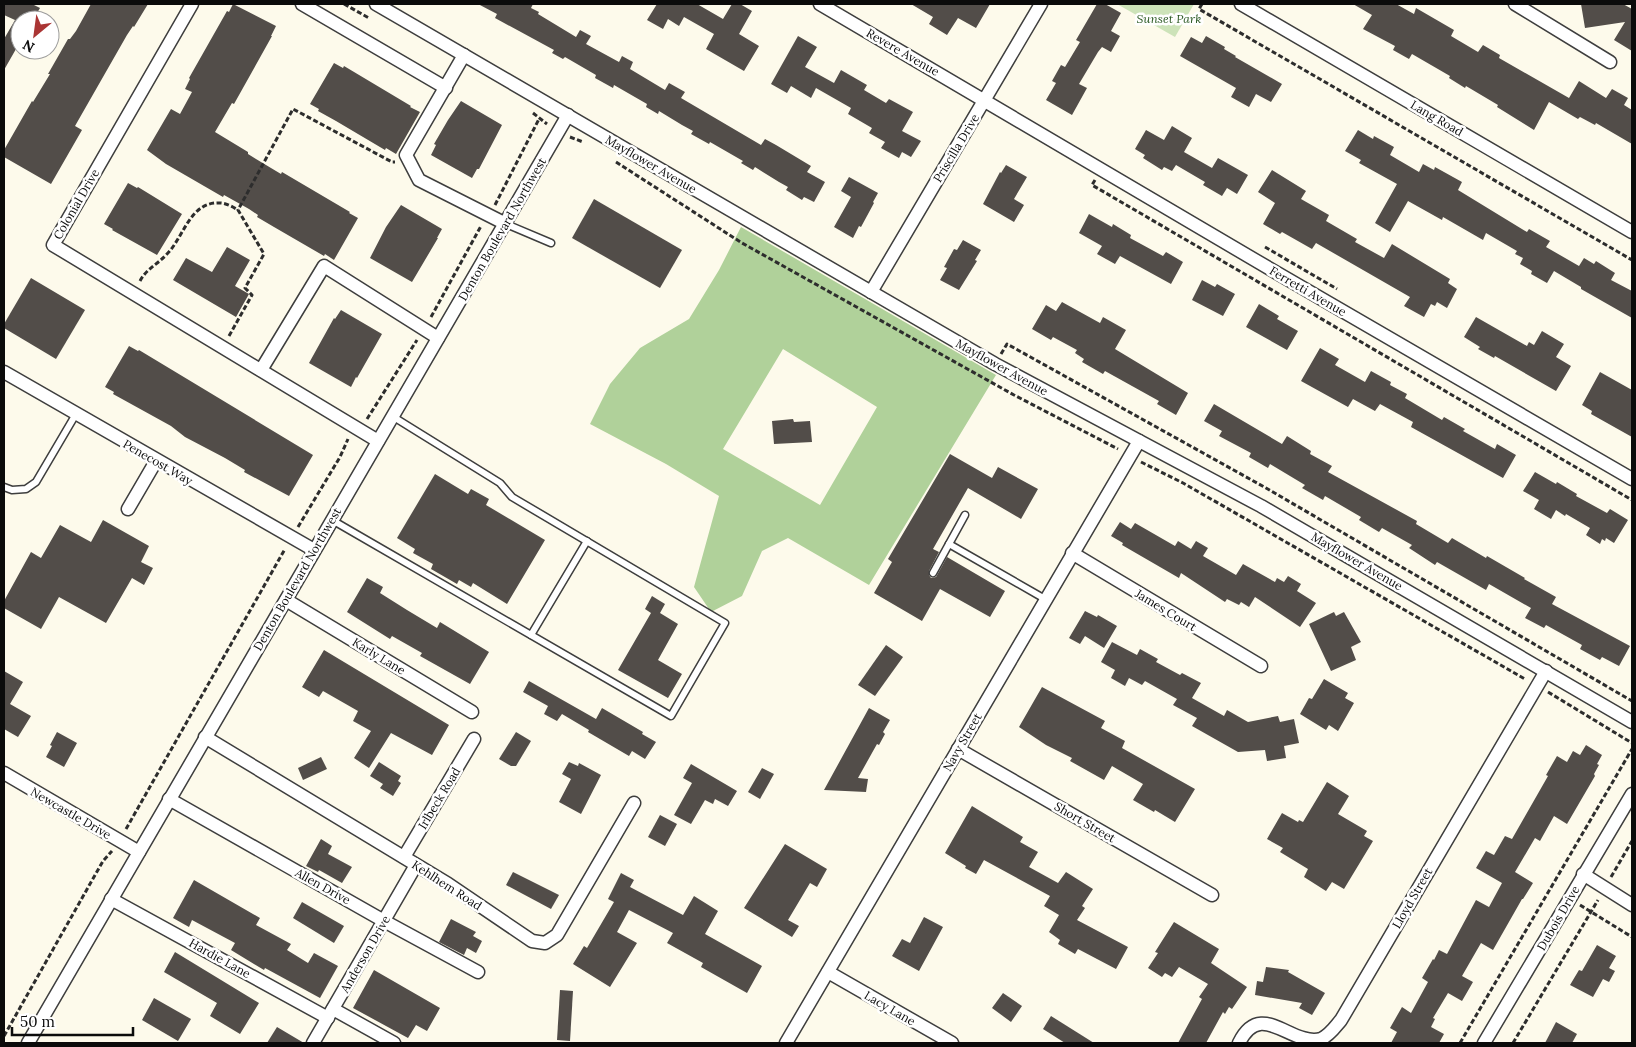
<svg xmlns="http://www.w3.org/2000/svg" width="1636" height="1047" font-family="Lora,serif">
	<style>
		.green { fill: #cde3b9 }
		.forest { fill: #b0d19a; fill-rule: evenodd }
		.building { fill: #524d49 }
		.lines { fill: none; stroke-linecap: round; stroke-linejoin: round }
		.service-casing { stroke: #3e3e3e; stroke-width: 9 }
		.minor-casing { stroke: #3e3e3e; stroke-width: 15 }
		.path { stroke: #2d2d2d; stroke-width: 3; stroke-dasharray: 5 2.5; stroke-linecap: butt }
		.service { stroke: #fff; stroke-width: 6 }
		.minor { stroke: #fff; stroke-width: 12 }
		.labels { text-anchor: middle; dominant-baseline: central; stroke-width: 5; stroke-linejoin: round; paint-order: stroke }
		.park-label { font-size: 12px; font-style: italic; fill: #2c5a24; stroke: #fff }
		.street-label { font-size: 12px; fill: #0b0b0b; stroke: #fff }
	</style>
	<rect width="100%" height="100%" fill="#fdfaeb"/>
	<polygon class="green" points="1117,4 1194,4 1175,37"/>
	<path class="forest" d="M741 227 996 375 869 585 788 538 762 551 742 596 711 612 694 587 719 496 666 464 590 424 610 384 640 348 689 319 719 270ZM783 349 877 407 820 505 723 449Z"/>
	<g class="building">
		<polygon points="4,4 32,4 40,8 33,20 20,20 20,42 4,70 4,39 15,20 4,15"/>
		<polygon points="91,4 148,4 134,27 133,26 127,35 75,126 82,130 51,184 4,157 4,150 32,101 33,102 50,74 48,74 68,39 70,39 76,31"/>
		<polygon points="233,4 276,26 271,36 272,36 234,104 232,103 215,132 248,152 248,154 256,159 281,174 282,172 350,212 349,213 358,218 334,260 325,254 324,256 274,227 257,217 258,215 249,209 224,195 223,197 166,164 147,150 171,109 180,114 192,92 185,89 190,79 189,78 227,11 229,12"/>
		<polygon points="478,4 533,4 531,8 539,12 538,14 576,37 580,30 591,36 586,44 619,62 622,56 633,62 630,69 665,90 669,83 685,92 681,98 761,145 765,139 776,145 811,166 807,172 825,182 814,202 804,197 802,200 786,190 788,187 779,182 755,167 753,170 741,163 743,161 710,142 709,144 691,134 693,131 682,125 659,111 658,114 646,107 647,104 614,85 613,88 595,78 596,75 565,57 563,59 552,53 554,50 495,18 497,14"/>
		<polygon points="657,4 697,4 723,19 732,4 740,4 752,11 739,34 759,46 744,71 706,49 714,34 684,17 679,26 668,19 663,29 647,20"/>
		<polygon points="911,4 990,4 976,28 958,18 947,35 929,24 933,17"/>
		<polygon points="1097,4 1105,4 1121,13 1111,31 1120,36 1111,52 1102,47 1098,52 1079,84 1087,88 1072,115 1046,100 1056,83 1052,81 1061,65 1065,67 1080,42 1076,40"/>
		<polygon points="1353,4 1396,4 1414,14 1416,8 1454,30 1451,36 1478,52 1483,45 1500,55 1499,58 1569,98 1579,81 1606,98 1612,89 1628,98 1624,105 1632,110 1632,144 1596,123 1595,125 1580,117 1578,119 1549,102 1534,130 1497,107 1498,105 1466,86 1465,88 1449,78 1450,76 1412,54 1409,59 1393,50 1395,46 1363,29 1372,15"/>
		<polygon points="1581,4 1623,4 1632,9 1632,51 1614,40 1625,22 1585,28"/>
		<polygon points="798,36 817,47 805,67 834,83 841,70 867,85 864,90 886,103 889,99 913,112 902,131 921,141 911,157 902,152 899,158 881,148 885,142 869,133 872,128 848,114 851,108 816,88 811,98 791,86 787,93 771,84"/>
		<polygon points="1206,36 1225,47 1224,49 1236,56 1235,57 1282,84 1271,102 1256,94 1249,107 1231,97 1236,88 1180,56 1191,37 1202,43"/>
		<polygon points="334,63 343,68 344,66 411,106 410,107 420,112 396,154 386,148 385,150 336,121 318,111 319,109 310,104"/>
		<polygon points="461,101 502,125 479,169 477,169 472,178 431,155 436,145 434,144 448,120"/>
		<polygon points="1172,126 1192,138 1184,152 1212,168 1218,158 1248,175 1237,194 1227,188 1222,196 1203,185 1205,182 1176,165 1172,171 1164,167 1162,170 1143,158 1145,155 1135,149 1146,130 1164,140"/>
		<polygon points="1358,130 1373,139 1374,136 1394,147 1390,155 1419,172 1423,164 1434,170 1435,167 1462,182 1458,190 1527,232 1529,229 1550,241 1546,247 1579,266 1584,258 1594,264 1596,261 1615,273 1611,280 1632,291 1632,318 1581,289 1581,287 1554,271 1547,283 1531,274 1532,271 1520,264 1523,258 1515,254 1517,251 1486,233 1483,240 1443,217 1442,220 1408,201 1390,232 1375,223 1397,184 1359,163 1361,160 1345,151"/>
		<polygon points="1006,165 1027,177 1014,199 1024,205 1014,222 983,204 1000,172 1001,173"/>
		<polygon points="1272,170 1306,191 1301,199 1329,215 1326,221 1357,239 1355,242 1384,258 1392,244 1450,279 1448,283 1457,289 1447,308 1437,302 1435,306 1431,304 1424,317 1404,306 1410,297 1316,243 1312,249 1282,232 1280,234 1263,224 1275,203 1258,192"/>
		<polygon points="849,177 878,193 873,202 874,203 861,227 859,226 853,238 834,227 851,197 841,191"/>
		<polygon points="128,183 137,188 138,187 182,214 157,255 112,230 113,229 104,224"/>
		<polygon points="594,199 682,250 660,288 572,238"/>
		<polygon points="401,205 442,229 437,238 438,238 412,282 370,258 386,227"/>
		<polygon points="1089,214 1112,227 1113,224 1131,235 1130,238 1163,256 1166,252 1183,262 1171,284 1120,256 1115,264 1097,254 1102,246 1079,233"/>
		<polygon points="963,240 981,250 975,260 977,261 959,290 940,280 947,268 944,267 954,249 957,250"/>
		<polygon points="227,247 250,260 235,286 249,294 236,317 173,280 186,258 212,272"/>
		<polygon points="31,278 85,310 56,359 4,328 4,324"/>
		<polygon points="1202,280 1215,287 1217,284 1235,294 1223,316 1192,300"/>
		<polygon points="1062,302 1100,323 1103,317 1126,330 1115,349 1188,393 1176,415 1157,404 1159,401 1105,371 1103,374 1082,362 1084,359 1075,353 1077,350 1053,337 1051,340 1032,329 1046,305 1056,311"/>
		<polygon points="1259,304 1279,316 1277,319 1298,331 1287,350 1246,327"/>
		<polygon points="341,310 382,334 357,378 356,377 351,387 309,363 334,318 335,319"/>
		<polygon points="1476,317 1527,346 1529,342 1534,345 1542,331 1564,344 1556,357 1571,366 1556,391 1495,356 1494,358 1478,349 1480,347 1464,337"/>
		<polygon points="129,346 138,351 139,350 313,455 289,496 244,472 245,470 225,458 185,437 171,426 113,394 114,392 105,387"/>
		<polygon points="1320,348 1339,359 1335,365 1365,382 1371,371 1391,382 1390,385 1407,394 1405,398 1442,420 1444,417 1465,429 1463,431 1495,449 1497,444 1516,455 1503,478 1411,427 1413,422 1380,404 1375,411 1353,399 1348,407 1301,381"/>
		<polygon points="1600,372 1632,390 1632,437 1591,414 1592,411 1582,405"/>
		<polygon points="1214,404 1282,444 1287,436 1311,451 1310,454 1332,466 1328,472 1417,521 1416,524 1448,543 1452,538 1486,558 1487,556 1525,578 1524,579 1556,597 1552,604 1630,646 1619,666 1602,657 1600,660 1580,649 1582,645 1546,625 1544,628 1525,618 1531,608 1489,584 1486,590 1437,562 1435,565 1409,548 1412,545 1382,528 1379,532 1359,520 1361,517 1325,496 1323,500 1302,488 1305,485 1270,464 1268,468 1249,457 1251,453 1219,436 1222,431 1204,421"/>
		<polygon points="793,419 794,422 810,421 812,442 774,444 772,421"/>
		<polygon points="950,454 992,478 998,467 1038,489 1021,519 968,488 933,549 939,552 929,571 929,575 931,578 936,577 947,557 1005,591 990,617 940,589 922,621 874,593 892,562 888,559"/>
		<polygon points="1535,472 1556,484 1557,482 1577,494 1576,496 1607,513 1610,509 1628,520 1614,543 1606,538 1605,541 1602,539 1600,544 1586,535 1590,528 1566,514 1565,516 1556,510 1551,519 1534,509 1539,500 1523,491"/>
		<polygon points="435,474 468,494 471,489 489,499 486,505 545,540 507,604 473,583 471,587 459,580 457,584 431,569 433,564 413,553 415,549 397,538"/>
		<polygon points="103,520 149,546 141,562 153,568 144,585 132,578 106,623 59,597 41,629 4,608 4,601 31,552 41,558 60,525 91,542"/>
		<polygon points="1120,522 1131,529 1135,523 1175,546 1178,541 1191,549 1196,541 1208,548 1203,556 1236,575 1243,564 1275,582 1277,578 1284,582 1288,576 1301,584 1297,591 1316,603 1300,627 1255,597 1249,607 1241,602 1239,605 1227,599 1225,602 1181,573 1179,578 1122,545 1123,543 1111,536"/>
		<polygon points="367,578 383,587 380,593 407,610 437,628 440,622 489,652 470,684 420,656 422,653 392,636 390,639 347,612"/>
		<polygon points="652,596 665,604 660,613 678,624 658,660 682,674 668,698 618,670 651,613 645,609"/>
		<polygon points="1085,611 1097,617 1098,615 1117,626 1104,648 1085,636 1080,644 1069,638"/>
		<polygon points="1334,612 1336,616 1344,612 1361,642 1351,647 1356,660 1331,671 1309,624"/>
		<polygon points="1112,642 1137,655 1140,649 1158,659 1156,662 1180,675 1182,673 1201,683 1192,698 1224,716 1227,710 1248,722 1278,716 1280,722 1294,719 1299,743 1284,746 1286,758 1267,761 1265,750 1238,752 1192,726 1197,718 1173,705 1177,699 1145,681 1142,685 1129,678 1125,686 1111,678 1115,670 1101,662"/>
		<polygon points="886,645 903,657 875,696 858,685"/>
		<polygon points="324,650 449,725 432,755 391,733 369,768 354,758 371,731 353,721 358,711 323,691 319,697 302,687"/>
		<polygon points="4,671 23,682 10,704 31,716 18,737 4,729"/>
		<polygon points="1324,679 1348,693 1345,698 1354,703 1338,731 1329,725 1326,730 1300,714 1309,698 1312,699"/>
		<polygon points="529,681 596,719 602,708 643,732 642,734 656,742 645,759 632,751 629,756 588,732 589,730 562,714 557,721 544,714 548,706 523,692"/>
		<polygon points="1042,687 1105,721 1101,728 1125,741 1122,748 1195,789 1175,822 1155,810 1154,812 1133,800 1143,784 1112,766 1104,780 1070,761 1072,758 1046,745 1019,727"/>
		<polygon points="869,708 890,720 883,732 885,734 879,745 877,744 858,778 868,779 866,792 824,790"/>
		<polygon points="57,732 77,743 64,767 46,757 52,746 50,745"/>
		<polygon points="516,732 531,741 516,766 511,766 499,759"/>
		<polygon points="1586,745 1602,755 1597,764 1599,765 1594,774 1595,776 1567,824 1554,816 1540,841 1535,838 1515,872 1533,883 1523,899 1522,899 1493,950 1481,943 1462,976 1473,982 1462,1001 1448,993 1433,1018 1435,1019 1431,1027 1444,1034 1439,1043 1391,1043 1397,1032 1390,1028 1402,1007 1411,1013 1428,982 1422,978 1433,959 1434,960 1439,950 1447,954 1476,900 1489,907 1502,883 1476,868 1486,851 1494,855 1505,836 1512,839 1548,776 1546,775 1557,756 1567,762 1573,751 1580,755"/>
		<polygon points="321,757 327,769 303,780 298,768"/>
		<polygon points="379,762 401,776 398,781 401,783 393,796 380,788 383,784 370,776"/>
		<polygon points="569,762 578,766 579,763 601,775 581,814 559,802 571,779 562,774"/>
		<polygon points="691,764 737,791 728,806 715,799 713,804 705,800 691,824 674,815 692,783 683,778"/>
		<polygon points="762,768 774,774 760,799 748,792"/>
		<polygon points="1327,782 1349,796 1338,814 1367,831 1364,836 1373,841 1344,889 1332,882 1326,891 1304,877 1308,869 1280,852 1283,848 1267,839 1282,813 1298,822 1299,820 1303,822"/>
		<polygon points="972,806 1023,837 1020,842 1038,852 1029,867 1058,883 1066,872 1093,889 1082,906 1085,908 1077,920 1128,947 1116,969 1078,949 1075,954 1058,944 1060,940 1049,932 1059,915 1044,906 1050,896 984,860 976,874 965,868 966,866 945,853"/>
		<polygon points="660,815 677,824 665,846 648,837"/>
		<polygon points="321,839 332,846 328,854 352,867 342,883 319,870 318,872 306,866"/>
		<polygon points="785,844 827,869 817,887 810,883 788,920 799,926 792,937 744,908"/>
		<polygon points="513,872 559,895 551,909 506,885"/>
		<polygon points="621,873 634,880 630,887 683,915 694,896 718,911 705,934 762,966 747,993 701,967 703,963 667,943 673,933 629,910 617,932 637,943 610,987 573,964 584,946 587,948 614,902 608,899"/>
		<polygon points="194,880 260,918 256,925 291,944 287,950 308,963 314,953 338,966 320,998 265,968 264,970 231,950 235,943 192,920 189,927 173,918"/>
		<polygon points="302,902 344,926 334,943 293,918"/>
		<polygon points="924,917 943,927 919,971 892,956 902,939 910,943"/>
		<polygon points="451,919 476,932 473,936 482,941 476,953 467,948 464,955 439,942"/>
		<polygon points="1174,922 1219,949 1211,963 1247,987 1232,1009 1229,1007 1225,1014 1223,1012 1206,1043 1178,1043 1202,999 1199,997 1208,984 1179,967 1172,977 1165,973 1162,977 1148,968 1158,953 1155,952"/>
		<polygon points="1597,945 1616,956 1609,968 1615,971 1609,982 1603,979 1593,997 1570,985 1579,970 1582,971"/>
		<polygon points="175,952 259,1003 240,1034 210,1016 217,1003 164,972"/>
		<polygon points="1266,967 1289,970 1288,972 1325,993 1312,1015 1299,1008 1302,1003 1255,995 1257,981 1263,982"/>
		<polygon points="374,970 440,1008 427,1031 416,1025 408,1038 353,1008"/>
		<polygon points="560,990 573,991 570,1041 557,1040"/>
		<polygon points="1003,993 1022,1006 1011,1022 992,1008"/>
		<polygon points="154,998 191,1019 178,1041 142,1020"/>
		<polygon points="1051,1016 1094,1043 1065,1043 1043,1029"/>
		<polygon points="1556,1022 1577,1034 1572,1043 1545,1043"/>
		<polygon points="277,1027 304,1043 267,1043"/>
	</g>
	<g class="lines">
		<defs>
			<g id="service">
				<polyline points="506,224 551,243"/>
				<polyline points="4,487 12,490 26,489 36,482 76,414"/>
				<polyline points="965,515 949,544 1045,599"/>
				<polyline points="332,520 671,716 725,623 512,497 500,483 392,416"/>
				<polyline points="933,573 949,544"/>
				<polyline points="531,635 587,541"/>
			</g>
			<g id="minor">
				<polyline points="192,4 53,245 378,441"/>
				<polyline points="302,4 446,88"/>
				<polyline points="376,4 995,364 1261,506 1632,722"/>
				<polyline points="820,4 1277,273 1632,479"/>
				<polyline points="1241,4 1632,232"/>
				<polyline points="1515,4 1610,62"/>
				<polyline points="464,55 406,155 419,180 506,224"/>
				<polyline points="871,292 1041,4"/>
				<polyline points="261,370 324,266 438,338"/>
				<polyline points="4,372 314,550"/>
				<polyline points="128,509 156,461"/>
				<polyline points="1072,553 1261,666"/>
				<polyline points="286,600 472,712"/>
				<polyline points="205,737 448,884 532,941 545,943 557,935 634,803"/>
				<polyline points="958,749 1212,895"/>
				<polyline points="4,773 139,852"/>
				<polyline points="169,799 384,921 478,972"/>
				<polyline points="404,857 474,739"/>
				<polyline points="1583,874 1632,905"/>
				<polyline points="111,899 328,1018"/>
				<polyline points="828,972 952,1043"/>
				<polyline points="333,1009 394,1043"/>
				<polyline points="28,1043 568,115"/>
				<polyline points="313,1043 416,865"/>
				<polyline points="786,1043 1139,441"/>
				<path d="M1239 1043C1261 998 1291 1047 1321 1039 1330 1035 1335 1027 1341 1020L1546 671"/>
				<polyline points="1484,1043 1632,794"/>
			</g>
		</defs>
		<use href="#service" class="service-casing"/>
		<use href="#minor" class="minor-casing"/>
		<g class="path">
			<polyline points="344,4 369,18"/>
			<polyline points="1202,4 1199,9 1632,260"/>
			<polyline points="533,113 547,124"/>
			<polyline points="570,137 583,142"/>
			<polyline points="616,162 742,243 1014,395 1118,449"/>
			<polyline points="1095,180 1092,185 1632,500"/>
			<polyline points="495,205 539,119"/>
			<polyline points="1265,247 1337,289"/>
			<path d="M140 281C147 268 157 265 167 254 184 237 190 201 220 203 226 203 233 207 238 210"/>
			<polyline points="431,317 481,226"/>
			<polyline points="229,336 252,295 245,288 264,254 238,210 293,109 392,162 395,162"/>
			<polyline points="1001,354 1007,344 1266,488 1632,701"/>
			<polyline points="367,419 417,340"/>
			<polyline points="1141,462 1183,483 1525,679"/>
			<polyline points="298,527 340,457 348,439"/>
			<polyline points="1548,692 1632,743"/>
			<polyline points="126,829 285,549"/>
			<polyline points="1611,877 1632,841"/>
			<polyline points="1580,905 1632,937"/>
			<polyline points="4,1036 103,861 112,851"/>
			<polyline points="1460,1043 1632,749"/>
			<polyline points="1513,1043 1598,900"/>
		</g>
		<use href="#service" class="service"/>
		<use href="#minor" class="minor"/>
	</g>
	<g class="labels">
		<g class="park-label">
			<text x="1169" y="18">Sunset Park</text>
		</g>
		<g class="street-label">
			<text transform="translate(903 52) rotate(30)">Revere Avenue</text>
			<text transform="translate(1437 118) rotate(30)">Lang Road</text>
			<text transform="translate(956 148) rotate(-59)">Priscilla Drive</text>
			<text transform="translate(651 164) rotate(30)">Mayflower Avenue</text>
			<text transform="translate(76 204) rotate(-60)">Colonial Drive</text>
			<text transform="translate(502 229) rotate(-60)">Denton Boulevard Northwest</text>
			<text transform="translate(1308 291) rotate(30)">Ferretti Avenue</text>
			<text transform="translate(1002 367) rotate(29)">Mayflower Avenue</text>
			<text transform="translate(158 462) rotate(30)">Penecost Way</text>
			<text transform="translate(1357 561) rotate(30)">Mayflower Avenue</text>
			<text transform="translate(297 579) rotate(-60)">Denton Boulevard Northwest</text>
			<text transform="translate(1166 610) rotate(31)">James Court</text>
			<text transform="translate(379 656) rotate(31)">Karly Lane</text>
			<text transform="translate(962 742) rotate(-60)">Navy Street</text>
			<text transform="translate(439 798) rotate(-59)">Irlbeck Road</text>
			<text transform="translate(71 813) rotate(30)">Newcastle Drive</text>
			<text transform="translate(1085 822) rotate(30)">Short Street</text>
			<text transform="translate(447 885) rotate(33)">Kehlhem Road</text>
			<text transform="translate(323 886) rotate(29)">Allen Drive</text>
			<text transform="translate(1412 898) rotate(-60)">Lloyd Street</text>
			<text transform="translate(1558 918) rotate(-60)">Dubois Drive</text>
			<text transform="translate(365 954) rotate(-60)">Anderson Drive</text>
			<text transform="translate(220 958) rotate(29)">Hardie Lane</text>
			<text transform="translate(890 1008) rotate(30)">Lacy Lane</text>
		</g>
	</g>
	<rect width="1636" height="1047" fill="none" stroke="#0b0b0b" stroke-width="10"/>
	<g transform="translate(35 35) rotate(209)"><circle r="24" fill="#ffffff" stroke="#9d9d9d"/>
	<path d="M0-4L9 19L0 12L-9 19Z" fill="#aa3534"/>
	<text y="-8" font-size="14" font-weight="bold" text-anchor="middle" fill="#0b0b0b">N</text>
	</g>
	<path d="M12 1027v8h121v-8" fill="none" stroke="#0b0b0b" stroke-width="2.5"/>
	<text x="20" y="1027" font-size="15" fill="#0b0b0b" stroke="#ffffff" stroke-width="4" paint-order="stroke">50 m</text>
</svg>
